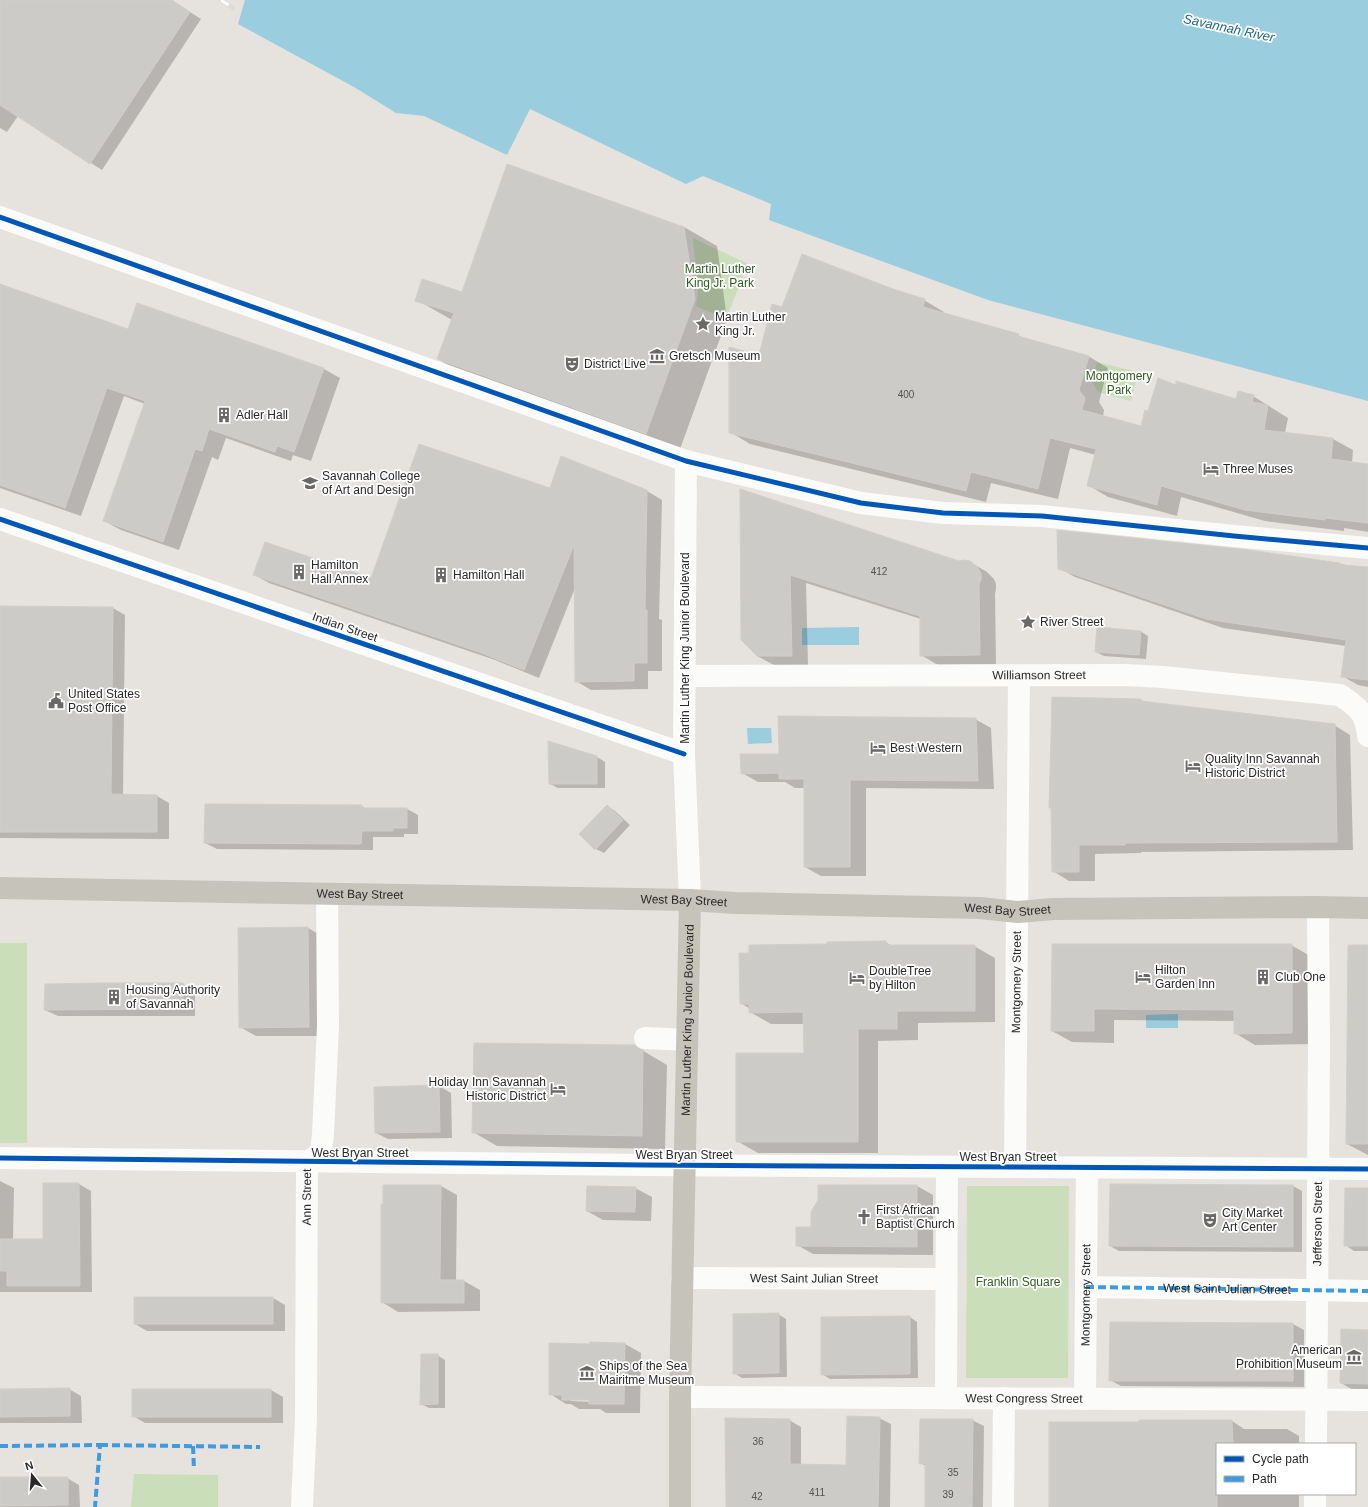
<svg xmlns="http://www.w3.org/2000/svg" width="1368" height="1507" font-family="Arial,sans-serif">
	<style>
		.green { fill: #cadeba }
		.water { fill: #9acedf }
		.shadow { fill: #0003; fill-rule: evenodd }
		.building { fill: #cdcbc8; stroke: #d1ceca }
		.lines { fill: none; stroke-linecap: round; stroke-linejoin: round }
		.street { stroke: #fbfbfa; stroke-width: 22 }
		.secondary { stroke: #fbfbfa; stroke-width: 22 }
		.primary { stroke: #c6c3ba; stroke-width: 22 }
		.rail-casing { stroke: #dddcdd; stroke-width: 4.5 }
		.rail { stroke: #fff; stroke-width: 3; stroke-dasharray: 9; stroke-linecap: butt }
		.quiet { stroke: #3d9ce0; stroke-width: 4; stroke-dasharray: 8 4; stroke-linecap: butt }
		.cycleway-casing { stroke: #fff; stroke-width: 8 }
		.cycleway { stroke: #0057b8; stroke-width: 5 }
		.labels { text-anchor: middle; dominant-baseline: central; stroke-width: 3.5; stroke-linejoin: round; paint-order: stroke }
		.number-label { font-size: 10px; fill: #525251 }
		.park-label { font-size: 12px; fill: #2e5c21; stroke: #fff }
		.poi-label { font-size: 12px; fill: #282828; stroke: #fff; text-anchor: start }
		.street-label { font-size: 12px; fill: #282828; stroke: #fff }
		.water-label { font-size: 13px; font-style: italic; fill: #1c6588; stroke: #fff }
	</style>
	<rect width="100%" height="100%" fill="#e6e2de"/>
	<g class="green">
		<polygon points="693,238 748,264 726,319 696,306 698,291"/>
		<polygon points="1097,362 1138,372 1131,401 1098,392 1092,381"/>
		<rect x="0" y="943" width="27" height="200"/>
		<polygon points="967,1186 1069,1186 1068,1378 966,1378"/>
		<polygon points="134,1474 218,1475 218,1507 131,1507"/>
	</g>
	<g class="water">
		<polygon points="245,0 1368,0 1368,401 988,300 769,220 771,204 703,176 686,184 530,109 507,155 424,116 396,113 354,87 238,24"/>
		<polygon points="859,627 859,645 802,645 802,628"/>
		<polygon points="747,728 771,728 772,743 748,744"/>
		<polygon points="1178,1014 1178,1028 1146,1028 1146,1015"/>
	</g>
	<g class="shadow">
		<polygon points="0,0 171,0 201,19 102,170 18,116 7,132 0,128"/>
		<polygon points="684,227 717,246 727,319 679,452 471,378 438,359 452,320 417,300 462,293"/>
		<polygon points="0,285 129,330 138,305 324,369 340,378 311,461 293,455 291,461 226,438 218,460 212,457 179,550 121,530 104,521 145,404 124,396 81,516 0,488"/>
		<polygon points="892,290 924,300 944,312 944,314 1018,335 1025,339 1088,356 1108,368 1099,402 1104,410 1103,417 1142,427 1149,412 1177,386 1236,400 1253,396 1288,418 1285,433 1333,439 1353,450 1352,463 1368,465 1368,532 1344,528 1344,531 1265,521 1181,497 1177,516 1108,497 1088,485 1096,455 1070,448 1058,499 991,483 986,502 750,444 730,432 759,356 782,308"/>
		<polygon points="551,489 647,491 662,500 659,619 662,620 662,671 648,671 648,689 591,690 576,681 575,588 539,678 495,660 269,583 255,575 372,580"/>
		<polygon points="741,491 959,562 970,562 987,572 994,579 996,584 996,589 995,594 996,664 938,665 921,655 921,619 806,583 808,665 774,665 757,656"/>
		<polygon points="1340,564 1368,568 1368,687 1358,685 1342,676 1346,646 1223,628 1075,577 1059,568"/>
		<polygon points="0,608 113,608 125,615 123,795 157,796 169,803 169,839 0,838"/>
		<polygon points="1140,631 1148,636 1146,659 1104,656 1096,652"/>
		<polygon points="1141,700 1145,702 1334,725 1350,735 1353,850 1141,852 1141,853 1095,854 1095,881 1069,881 1053,871"/>
		<polygon points="975,719 991,728 994,789 866,788 866,876 821,876 805,867 805,788 795,788 785,782 758,782 742,773 780,755"/>
		<polygon points="597,757 605,762 605,788 558,788 550,784"/>
		<polygon points="362,806 366,809 407,809 418,815 418,834 404,834 404,837 373,837 373,850 217,849 205,843"/>
		<polygon points="607,806 615,811 630,825 604,853 596,849"/>
		<polygon points="308,928 324,937 325,1036 256,1036 240,1027"/>
		<polygon points="885,942 892,946 974,946 995,958 995,1022 918,1023 918,1040 878,1041 878,1153 758,1153 737,1141 805,1054 804,1024 771,1024 750,1012 750,1009 741,1003 828,945"/>
		<polygon points="1053,945 1291,945 1312,957 1312,1044 1255,1045 1235,1033 1235,1021 1114,1020 1114,1043 1072,1042 1052,1031"/>
		<polygon points="1368,946 1368,1155 1347,1144"/>
		<polygon points="183,984 195,991 195,1016 58,1016 45,1010"/>
		<polygon points="635,1046 667,1065 665,1149 497,1146 473,1132"/>
		<polygon points="439,1086 451,1093 452,1138 388,1139 376,1133"/>
		<polygon points="0,1181 14,1188 13,1240 44,1240 79,1184 91,1191 92,1292 0,1292"/>
		<polygon points="441,1186 457,1195 456,1281 464,1281 480,1290 480,1311 398,1312 382,1302"/>
		<polygon points="819,1186 917,1186 933,1195 933,1255 813,1254 797,1245 812,1228 819,1200"/>
		<polygon points="1293,1186 1302,1191 1302,1252 1119,1251 1110,1246"/>
		<polygon points="635,1188 652,1197 651,1221 603,1220 587,1211"/>
		<polygon points="1368,1189 1368,1251 1354,1251 1345,1245"/>
		<polygon points="273,1298 285,1305 285,1331 147,1331 135,1324"/>
		<polygon points="778,1314 786,1319 787,1377 742,1378 734,1373"/>
		<polygon points="910,1317 917,1322 918,1378 830,1379 822,1374"/>
		<polygon points="1111,1323 1293,1324 1304,1330 1304,1387 1121,1386 1110,1380"/>
		<polygon points="1368,1331 1368,1390 1353,1390 1341,1383"/>
		<path d="M591 1343 625 1344 641 1353 640 1413H606L600 1409H579L571 1404H566L550 1394ZM569 1399 594 1400V1402L571 1401Z"/>
		<polygon points="437,1355 445,1360 445,1408 429,1408 421,1404"/>
		<polygon points="69,1389 81,1396 82,1423 0,1423 0,1390"/>
		<polygon points="133,1390 271,1390 283,1397 283,1423 145,1423 133,1416"/>
		<polygon points="879,1418 891,1424 890,1507 727,1507 789,1420 801,1427 801,1465 847,1466"/>
		<polygon points="972,1420 984,1426 983,1507 926,1507 926,1466 920,1463"/>
		<polygon points="1232,1421 1244,1429 1287,1429 1299,1436 1299,1444 1217,1444 1217,1494 1299,1494 1299,1507 1050,1507 1050,1423"/>
		<polygon points="0,1478 67,1478 79,1485 80,1507 0,1507"/>
	</g>
	<g class="building">
		<polygon points="0,0 172,0 190,12 90,164 0,105"/>
		<polygon points="507,164 684,227 695,299 646,434 437,359 454,313 415,301 422,279 462,292"/>
		<polygon points="802,254 893,289 925,299 923,307 1019,334 1018,336 1089,356 1079,390 1085,398 1082,410 1141,426 1145,410 1148,411 1158,378 1176,385 1176,381 1236,399 1238,391 1254,395 1252,402 1268,405 1264,430 1333,438 1331,459 1368,464 1368,523 1325,518 1325,520 1245,510 1161,486 1157,505 1087,486 1096,449 1050,438 1038,489 971,472 966,491 729,433 729,347 759,355 772,304 782,307"/>
		<polygon points="0,284 128,329 137,303 324,368 294,452 277,446 275,452 209,429 202,451 195,449 163,542 103,521 145,401 107,388 65,508 0,485"/>
		<polygon points="419,444 550,488 561,456 647,490 645,610 647,610 647,663 634,663 634,681 575,682 574,545 524,670 479,652 253,575 265,542 371,578"/>
		<polygon points="740,489 959,561 965,560 970,561 978,568 981,574 981,580 979,584 980,655 920,656 920,616 790,575 792,656 757,656 741,640"/>
		<polygon points="1057,530 1249,550 1340,563 1340,565 1368,567 1368,680 1341,677 1346,640 1206,619 1058,569"/>
		<polygon points="0,606 113,607 111,794 157,795 157,832 0,832"/>
		<polygon points="1097,627 1141,631 1139,655 1095,652"/>
		<polygon points="1052,697 1141,699 1141,701 1335,724 1337,842 1125,843 1125,845 1079,845 1079,872 1052,872 1051,808 1049,808"/>
		<polygon points="778,716 976,718 978,781 850,780 850,867 804,867 804,779 779,779 779,773 741,774 740,754 779,754"/>
		<polygon points="548,741 597,756 597,784 549,784"/>
		<polygon points="205,804 362,805 362,808 407,808 407,828 393,828 393,831 362,831 361,844 204,843"/>
		<polygon points="607,805 623,820 595,850 579,834"/>
		<polygon points="308,927 309,1027 239,1028 238,928"/>
		<polygon points="886,941 886,945 975,945 975,1011 897,1011 897,1029 858,1029 858,1142 736,1142 736,1053 804,1053 803,1012 749,1013 749,1004 740,1004 739,953 749,953 749,945 827,944 827,942"/>
		<polygon points="1052,944 1292,944 1292,1033 1234,1034 1234,1010 1094,1009 1094,1031 1051,1031"/>
		<polygon points="1348,945 1368,945 1368,1144 1346,1144"/>
		<polygon points="100,983 183,983 183,1009 44,1010 45,984"/>
		<polygon points="474,1043 635,1045 639,1049 643,1050 642,1136 472,1133"/>
		<polygon points="439,1085 440,1132 375,1133 374,1087"/>
		<polygon points="43,1183 79,1183 80,1286 7,1286 7,1271 0,1271 0,1239 43,1239"/>
		<polygon points="1110,1184 1293,1185 1293,1247 1109,1246"/>
		<polygon points="383,1185 441,1185 440,1280 464,1280 464,1303 381,1303 381,1204 383,1204"/>
		<polygon points="818,1185 917,1185 917,1247 796,1246 796,1227 811,1227 811,1212 818,1200"/>
		<polygon points="587,1186 636,1187 635,1212 586,1211"/>
		<polygon points="1345,1188 1368,1188 1368,1246 1344,1246"/>
		<rect x="134" y="1297" width="139" height="27"/>
		<polygon points="779,1313 779,1373 733,1374 733,1314"/>
		<polygon points="910,1316 910,1374 821,1375 821,1317"/>
		<polygon points="1110,1322 1293,1323 1293,1381 1109,1381"/>
		<polygon points="1341,1329 1368,1330 1368,1384 1340,1383"/>
		<polygon points="590,1342 625,1343 624,1404 589,1404 589,1400 562,1400 562,1395 549,1395 549,1343 590,1344"/>
		<polygon points="421,1354 438,1354 438,1404 420,1405"/>
		<polygon points="70,1388 70,1416 0,1417 0,1389"/>
		<rect x="132" y="1389" width="139" height="28"/>
		<polygon points="847,1416 880,1417 878,1507 726,1507 725,1418 790,1419 790,1464 846,1465"/>
		<polygon points="920,1419 973,1419 972,1507 925,1507 925,1463 919,1464"/>
		<polygon points="1139,1420 1232,1420 1233,1444 1217,1444 1217,1507 1049,1507 1049,1422 1139,1422"/>
		<polygon points="0,1477 68,1477 68,1505 0,1506"/>
	</g>
	<g class="lines">
		<g class="street">
			<polyline points="0,217 686,461 861,503 943,513 1042,516 1234,536 1368,548"/>
			<polyline points="686,461 684,754 690,900"/>
			<polyline points="0,519 684,754"/>
			<path id="s1" d="M685 676 1126 675 1163 677 1340 695C1358 707 1366 713 1368 736"/>
			<polyline points="645,1038 687,1040"/>
			<polyline points="0,1158 643,1165 1368,1169"/>
			<path id="s2" d="M1015 1167 1019 676"/>
			<path id="s3" d="M682 1278 946 1279"/>
			<polyline points="1086,1287 1368,1291"/>
			<path id="s4" d="M680 1397 1368 1400"/>
			<polyline points="946,1398 947,1167"/>
			<path id="s5" d="M1085 1399 1087 1168"/>
			<path id="s6" d="M302 1507 306 1418 307 1163 321 1152 323 1134 328 1026 327 894"/>
			<polyline points="1003,1507 1004,1398"/>
		</g>
		<g class="secondary">
			<path id="s7" d="M1316 1444 1319 1047 1318 907"/>
			<polyline points="1315,1507 1315,1494"/>
		</g>
		<g class="primary">
			<path id="s8" d="M0 888 690 900 735 903 980 908 1018 912 1053 909 1318 907 1368 908"/>
			<path id="s9" d="M680 1507V1397L690 900"/>
		</g>
		<defs>
			<polyline id="rail" points="221,0 233,8"/>
		</defs>
		<use href="#rail" class="rail-casing"/>
		<use href="#rail" class="rail"/>
		<g class="quiet">
			<path id="s10" d="M1086 1287 1368 1291"/>
			<polyline points="100,1445 260,1447"/>
			<polyline points="0,1446 100,1445 95,1507"/>
			<polyline points="193,1446 194,1470"/>
		</g>
		<defs>
			<g id="cycleway">
				<polyline points="0,217 686,461 861,503 943,513 1042,516 1234,536 1368,548"/>
				<polyline points="0,519 684,754"/>
				<polyline points="0,1158 643,1165 1368,1169"/>
			</g>
		</defs>
		<use href="#cycleway" class="cycleway-casing"/>
		<use href="#cycleway" class="cycleway"/>
	</g>
	<defs>
		<symbol id="sight-bare" viewBox="-9 -9 18 18"><path d="M0-6L1.8-2.2L6-1.7L2.9 1.2L3.7 5.4L0 3.3L-3.7 5.4L-2.9 1.2L-6-1.7L-1.8-2.2Z" fill="#6a6968" stroke="#fff" stroke-width="2.5" paint-order="stroke"/></symbol>
		<symbol id="museum-bare" viewBox="-9 -9 18 18"><path d="M0-6L6-3V-2H-6V-3ZM-5-1h2V3h-2ZM-1-1h2V3h-2ZM3-1h2V3H3ZM-6 4H6V6H-6Z" fill="#6a6968" stroke="#fff" stroke-width="2.5" paint-order="stroke"/></symbol>
		<symbol id="theatre-bare" viewBox="-9 -9 18 18"><path d="M-5-5.5Q0-4 5-5.5V0Q5 5 0 6Q-5 5-5 0ZM-3.3-2.5H-1v1.5H-3.3ZM1-2.5H3.3v1.5H1ZM-2.8 1Q0 5.5 2.8 1Z" fill="#6a6968" stroke="#fff" stroke-width="2.5" paint-order="stroke"/></symbol>
		<symbol id="building-bare" viewBox="-9 -9 18 18"><path d="M-4-6H4V6H1V3H-1V6H-4ZM-2.5-4.3h1.7v1.8h-1.7ZM.8-4.3h1.7v1.8H.8ZM-2.5-1h1.7V.8h-1.7ZM.8-1h1.7V.8H.8Z" fill="#6a6968" stroke="#fff" stroke-width="2.5" paint-order="stroke"/></symbol>
		<symbol id="hotel-bare" viewBox="-9 -9 18 18"><path d="M-6-4.5h1.5V1H6V5H4.5V3h-9V5H-6ZM-4 0a1.8 1.8 0 1 1 3.6 0ZM.5 0V-2.5h3Q6-2.5 6 0Z" fill="#6a6968" stroke="#fff" stroke-width="2.5" paint-order="stroke"/></symbol>
		<symbol id="university-bare" viewBox="-9 -9 18 18"><path d="M0-5L7-2L0 1L-7-2ZM-4 1L0 2.5L4 1V4Q0 6-4 4Z" fill="#6a6968" stroke="#fff" stroke-width="2.5" paint-order="stroke"/></symbol>
		<symbol id="civic-bare" viewBox="-9 -9 18 18"><path d="M-.6-6.5H3V-4.5H.6V-3L4-1V1h2V6H-6V1h2V-1L-.6-3ZM-1.2 2.5V6h2.4V2.5Z" fill="#6a6968" stroke="#fff" stroke-width="2.5" paint-order="stroke"/></symbol>
		<symbol id="church-bare" viewBox="-9 -9 18 18"><path d="M-1.2-6h2.4v3.5h3.3v2.4h-3.3V6h-2.4V-.1h-3.3v-2.4h3.3Z" fill="#6a6968" stroke="#fff" stroke-width="2.5" paint-order="stroke"/></symbol>
	</defs>
	<g fill-rule="evenodd">
		<use href="#sight-bare" x="692" y="313" width="22" height="22"/>
		<use href="#museum-bare" x="646" y="345" width="22" height="22"/>
		<use href="#theatre-bare" x="561" y="353" width="22" height="22"/>
		<use href="#building-bare" x="213" y="404" width="22" height="22"/>
		<use href="#hotel-bare" x="1200" y="458" width="22" height="22"/>
		<use href="#university-bare" x="299" y="472" width="22" height="22"/>
		<use href="#building-bare" x="288" y="561" width="22" height="22"/>
		<use href="#building-bare" x="430" y="564" width="22" height="22"/>
		<use href="#sight-bare" x="1017" y="611" width="22" height="22"/>
		<use href="#civic-bare" x="45" y="690" width="22" height="22"/>
		<use href="#hotel-bare" x="867" y="737" width="22" height="22"/>
		<use href="#hotel-bare" x="1182" y="755" width="22" height="22"/>
		<use href="#hotel-bare" x="1132" y="966" width="22" height="22"/>
		<use href="#building-bare" x="1252" y="966" width="22" height="22"/>
		<use href="#hotel-bare" x="846" y="967" width="22" height="22"/>
		<use href="#building-bare" x="103" y="986" width="22" height="22"/>
		<use href="#hotel-bare" x="547" y="1078" width="22" height="22"/>
		<use href="#church-bare" x="853" y="1206" width="22" height="22"/>
		<use href="#theatre-bare" x="1199" y="1209" width="22" height="22"/>
		<use href="#museum-bare" x="1343" y="1346" width="22" height="22"/>
		<use href="#museum-bare" x="576" y="1362" width="22" height="22"/>
	</g>
	<g class="labels">
		<g class="number-label">
			<text x="906" y="394">400</text>
			<text x="879" y="571">412</text>
			<text x="758" y="1441">36</text>
			<text x="953" y="1472">35</text>
			<text x="817" y="1492">411</text>
			<text x="948" y="1494">39</text>
			<text x="757" y="1496">42</text>
		</g>
		<g class="park-label">
			<text x="720" y="269">Martin Luther<tspan x="720" dy="14">King Jr. Park</tspan></text>
			<text x="1119" y="376">Montgomery<tspan x="1119" dy="14">Park</tspan></text>
			<text x="1018" y="1282">Franklin Square</text>
		</g>
		<g class="poi-label">
			<text x="715" y="317">Martin Luther<tspan x="715" dy="14">King Jr.</tspan></text>
			<text x="669" y="356">Gretsch Museum</text>
			<text x="584" y="364">District Live</text>
			<text x="236" y="415">Adler Hall</text>
			<text x="1223" y="469">Three Muses</text>
			<text x="322" y="476">Savannah College<tspan x="322" dy="14">of Art and Design</tspan></text>
			<text x="311" y="565">Hamilton<tspan x="311" dy="14">Hall Annex</tspan></text>
			<text x="453" y="575">Hamilton Hall</text>
			<text x="1040" y="622">River Street</text>
			<text x="68" y="694">United States<tspan x="68" dy="14">Post Office</tspan></text>
			<text x="890" y="748">Best Western</text>
			<text x="1205" y="759">Quality Inn Savannah<tspan x="1205" dy="14">Historic District</tspan></text>
			<text x="1155" y="970">Hilton<tspan x="1155" dy="14">Garden Inn</tspan></text>
			<text x="869" y="971">DoubleTree<tspan x="869" dy="14">by Hilton</tspan></text>
			<text x="1275" y="977">Club One</text>
			<text x="126" y="990">Housing Authority<tspan x="126" dy="14">of Savannah</tspan></text>
			<text x="546" y="1082" text-anchor="end">Holiday Inn Savannah<tspan x="546" dy="14">Historic District</tspan></text>
			<text x="876" y="1210">First African<tspan x="876" dy="14">Baptist Church</tspan></text>
			<text x="1222" y="1213">City Market<tspan x="1222" dy="14">Art Center</tspan></text>
			<text x="1342" y="1350" text-anchor="end">American<tspan x="1342" dy="14">Prohibition Museum</tspan></text>
			<text x="599" y="1366">Ships of the Sea<tspan x="599" dy="14">Mairitme Museum</tspan></text>
		</g>
		<g class="street-label">
			<text transform="translate(345 627) rotate(19)">Indian Street</text>
			<text transform="translate(685 648) rotate(-90)">Martin Luther King Junior Boulevard</text>
			<text stroke="none"><textPath href="#s1" startOffset="354">Williamson Street</textPath></text>
			<text stroke="none"><textPath href="#s8" startOffset="360">West Bay Street</textPath></text>
			<text stroke="none"><textPath href="#s8" startOffset="684">West Bay Street</textPath></text>
			<text stroke="none"><textPath href="#s8" startOffset="1008">West Bay Street</textPath></text>
			<text stroke="none"><textPath href="#s2" startOffset="185">Montgomery Street</textPath></text>
			<text stroke="none"><textPath href="#s9" startOffset="487">Martin Luther King Junior Boulevard</textPath></text>
			<text x="360" y="1153">West Bryan Street</text>
			<text x="684" y="1155">West Bryan Street</text>
			<text x="1008" y="1157">West Bryan Street</text>
			<text stroke="none"><textPath href="#s6" startOffset="310">Ann Street</textPath></text>
			<text stroke="none"><textPath href="#s7" startOffset="220">Jefferson Street</textPath></text>
			<text stroke="none"><textPath href="#s3" startOffset="132">West Saint Julian Street</textPath></text>
			<text stroke="none"><textPath href="#s10" startOffset="141">West Saint Julian Street</textPath></text>
			<text stroke="none"><textPath href="#s5" startOffset="104">Montgomery Street</textPath></text>
			<text stroke="none"><textPath href="#s4" startOffset="344">West Congress Street</textPath></text>
		</g>
		<g class="water-label">
			<text transform="translate(1229 28) rotate(12)">Savannah River</text>
		</g>
	</g>
	<rect x="1216" y="1443" width="140" height="52" fill="#ffffff" stroke="#a9a9a9"/>
	<rect x="1224" y="1456" width="20" height="6" fill="#0057b8" stroke="#a9a9a9"/>
	<text x="1252" y="1463" font-size="12" fill="#282828">Cycle path</text>
	<rect x="1224" y="1476" width="20" height="6" fill="#3d9ce0" stroke="#a9a9a9"/>
	<text x="1252" y="1483" font-size="12" fill="#282828">Path</text>
	<g transform="translate(32 1475) rotate(343)" stroke="#ffffff" stroke-width="3" paint-order="stroke">
	<path d="M0-3L7 15L0 10L-7 15Z" fill="#282828"/>
	<text y="-6" font-size="11" font-weight="bold" text-anchor="middle" fill="#282828">N</text>
	</g>
</svg>
